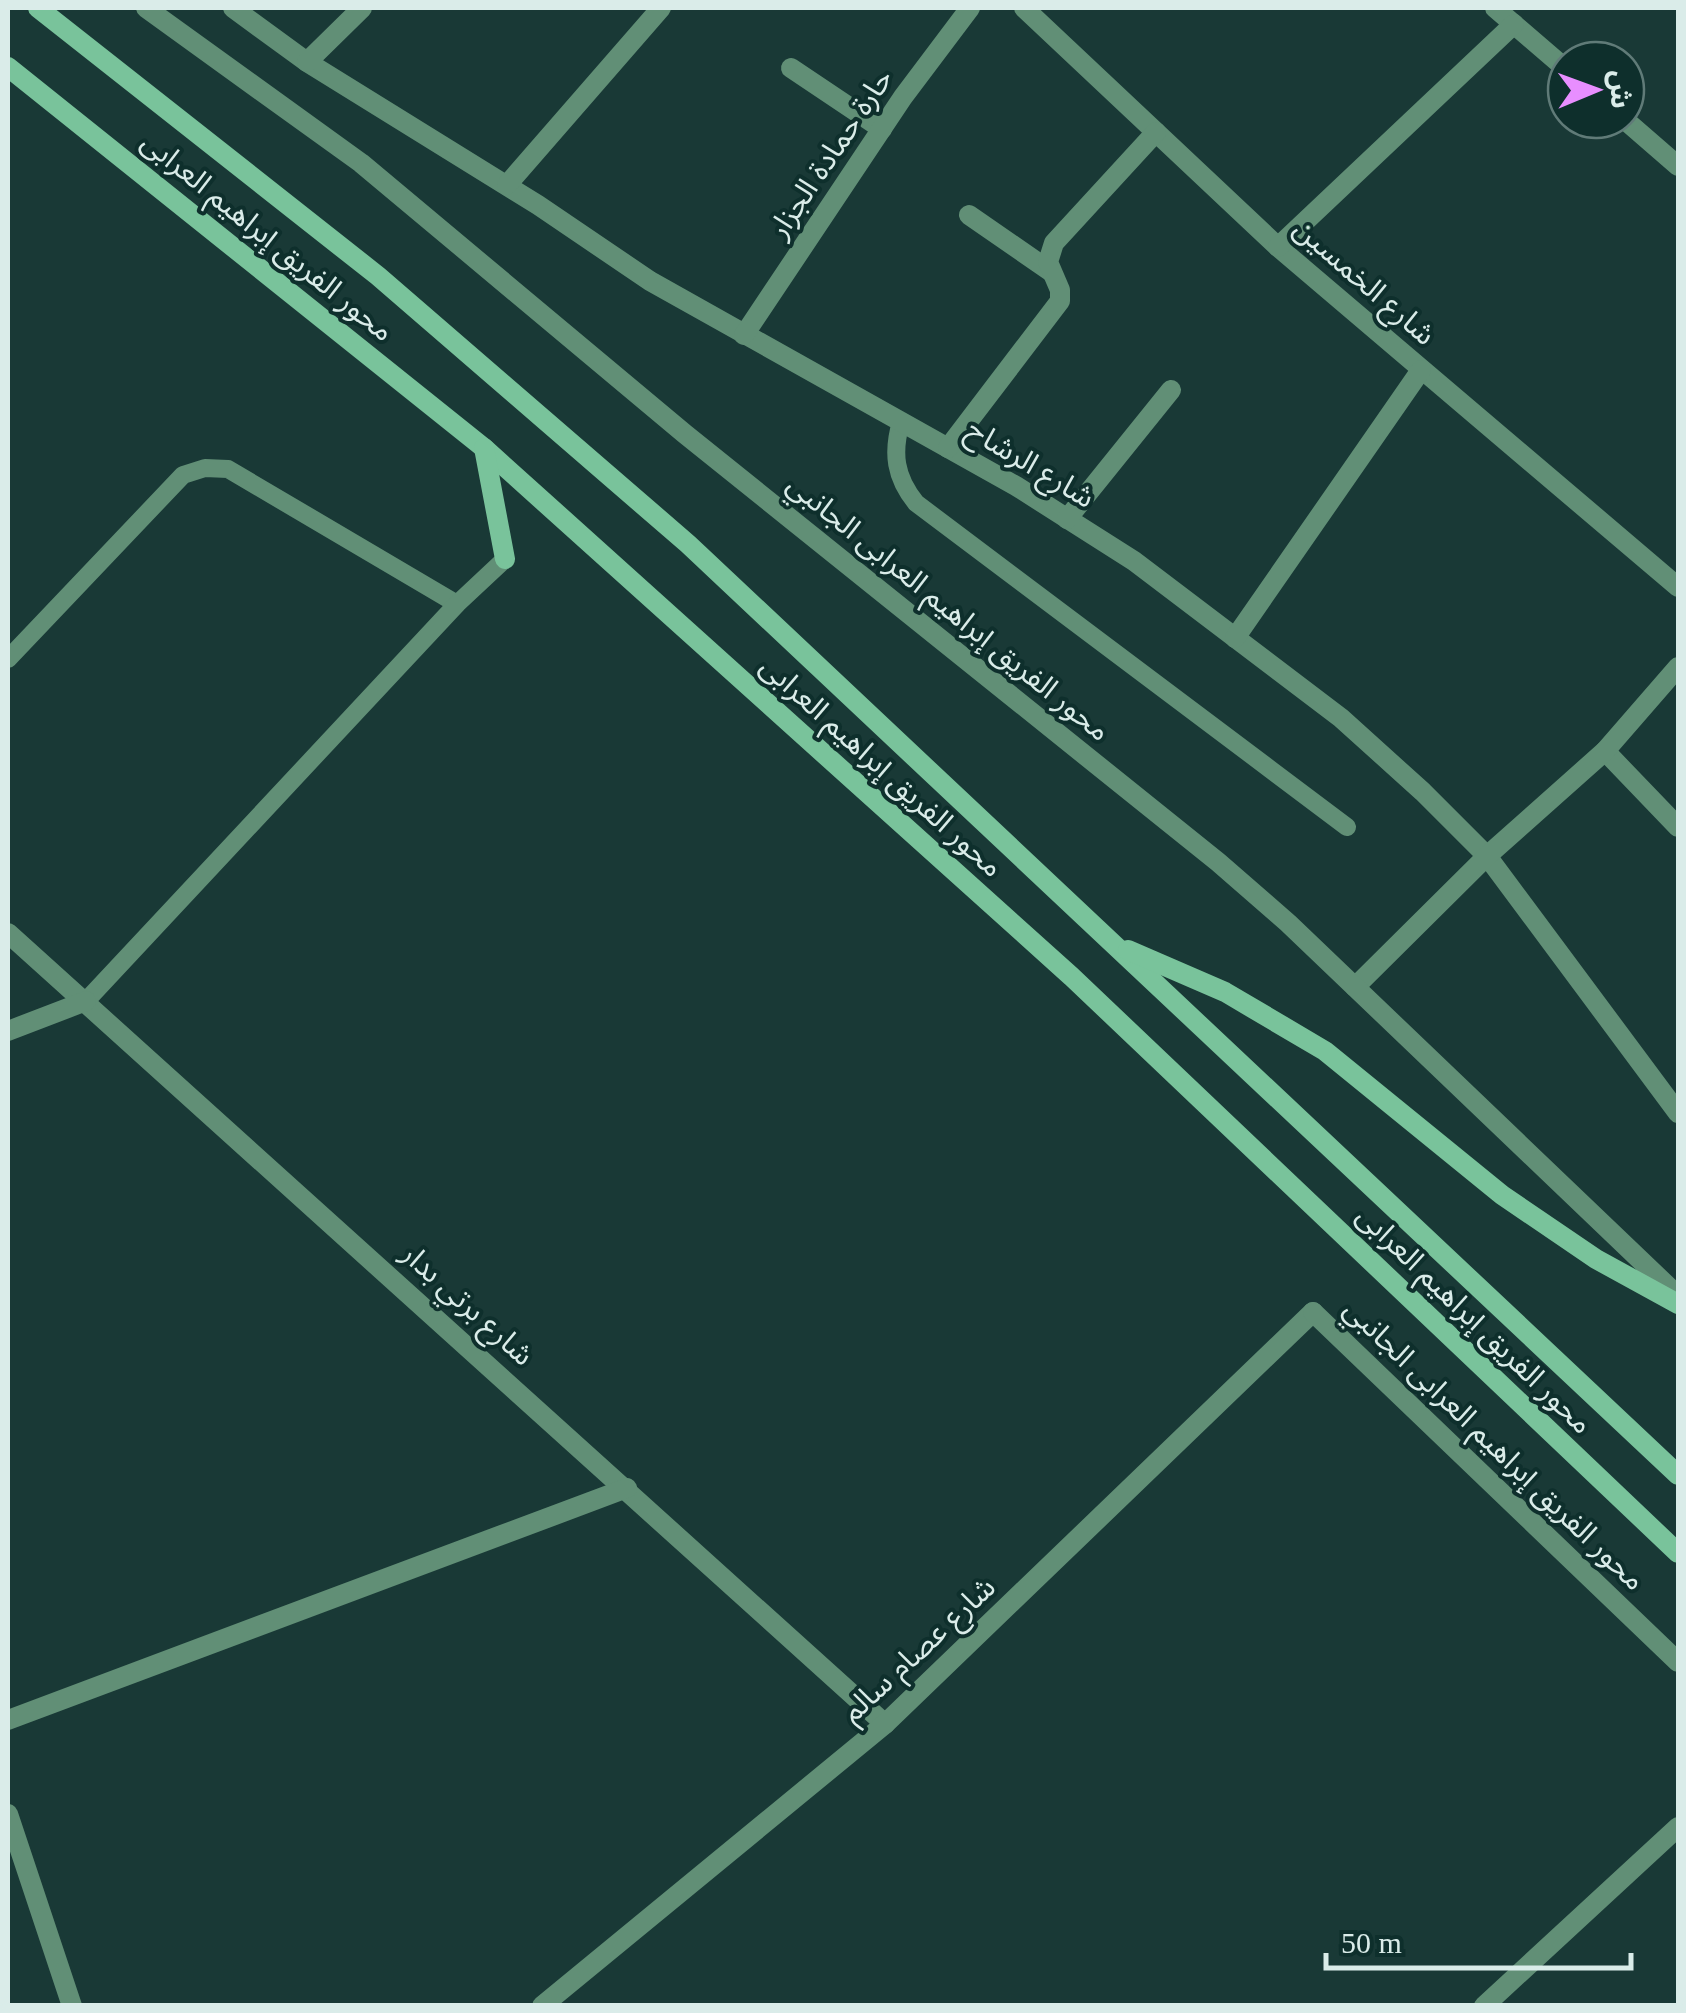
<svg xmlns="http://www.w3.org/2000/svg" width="1686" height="2013" font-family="'Times New Roman','Noto Sans Arabic',serif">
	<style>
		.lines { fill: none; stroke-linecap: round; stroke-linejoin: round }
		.service { stroke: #618f76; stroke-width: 18 }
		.minor { stroke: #618f76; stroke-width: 20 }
		.tertiary { stroke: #618f76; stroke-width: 20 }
		.secondary { stroke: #79c39b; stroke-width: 20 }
		.labels { text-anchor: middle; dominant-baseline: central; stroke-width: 8; stroke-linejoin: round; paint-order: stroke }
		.street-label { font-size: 30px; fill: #daece9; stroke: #0e2f2c }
	</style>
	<rect width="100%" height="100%" fill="#193936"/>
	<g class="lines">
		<g class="service">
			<path d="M901 422C892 453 895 477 916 503L1347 827"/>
			<polyline points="8,659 183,475 205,468 228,469 457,604"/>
			<polyline points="86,1001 457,604 505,559"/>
		</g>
		<g class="minor">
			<polyline points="233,8 307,62 538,205 650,281 1016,486 1134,561 1341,718 1423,792 1487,856 1678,1113"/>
			<polyline points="1024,8 1278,247 1678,587"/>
			<polyline points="1495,8 1566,69"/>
			<polyline points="307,62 362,8"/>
			<polyline points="791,68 882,129"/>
			<polyline points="1625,120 1678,166"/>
			<polyline points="507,185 661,8"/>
			<polyline points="969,215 1050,271"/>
			<polyline points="1278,247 1514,24"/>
			<polyline points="744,335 903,97 970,8"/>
			<polyline points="948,448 1060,301 1060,290 1048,262 1054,243 1156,132"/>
			<polyline points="1067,519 1171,390"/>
			<polyline points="1235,638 1421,370"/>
			<polyline points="1605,751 1678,827"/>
			<polyline points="8,933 885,1724"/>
			<polyline points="1355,987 1487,856 1605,751 1678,667"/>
			<polyline points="8,1031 86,1001"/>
			<polyline points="8,1720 627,1488"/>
			<polyline points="8,1814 72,2006"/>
			<polyline points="542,2006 885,1724 1313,1312"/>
			<polyline points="1484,2006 1678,1827"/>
		</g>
		<g class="tertiary">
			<polyline points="146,8 361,163 685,434 1218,862 1288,923 1678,1296"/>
			<polyline points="1313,1312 1678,1662"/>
		</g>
		<g class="secondary">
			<polyline points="38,8 378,276 688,544 1678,1475"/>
			<polyline points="8,67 484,448 1072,977 1678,1553"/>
			<polyline points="484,448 505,559"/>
			<polyline points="1128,950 1225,992 1325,1051 1502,1195 1596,1259 1678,1304"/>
		</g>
	</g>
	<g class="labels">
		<g class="street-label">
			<text transform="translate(830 153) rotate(-56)">حارة حمادة الجزار</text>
			<text transform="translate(268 236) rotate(39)">محور الفريق إبراهيم العرابى</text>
			<text transform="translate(1365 281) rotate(41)">شارع الخمسين</text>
			<text transform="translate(1031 463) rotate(31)">شارع الرشاح</text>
			<text transform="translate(949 607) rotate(39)">محور الفريق إبراهيم العرابى الجانبي</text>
			<text transform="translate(882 766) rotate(42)">محور الفريق إبراهيم العرابى</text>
			<text transform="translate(468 1304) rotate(42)">شارع برتي بدار</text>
			<text transform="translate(1475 1319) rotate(44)">محور الفريق إبراهيم العرابى</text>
			<text transform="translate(1495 1444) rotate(44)">محور الفريق إبراهيم العرابى الجانبي</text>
			<text transform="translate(918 1649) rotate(-43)">شارع عصام سالم</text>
		</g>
	</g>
	<rect width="1686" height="2013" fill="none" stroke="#daece9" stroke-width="20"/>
	<g transform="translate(1596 90) rotate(89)"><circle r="48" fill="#0e2f2c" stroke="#607b78" stroke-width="2.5"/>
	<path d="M0-8L18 38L0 25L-18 38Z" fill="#e88eff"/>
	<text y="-15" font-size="28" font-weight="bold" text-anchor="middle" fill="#daece9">ش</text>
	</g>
	<path d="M1326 1953v15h305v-15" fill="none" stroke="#daece9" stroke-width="5"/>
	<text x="1341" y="1953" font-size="30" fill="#daece9" stroke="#0e2f2c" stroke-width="8" paint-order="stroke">50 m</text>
</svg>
